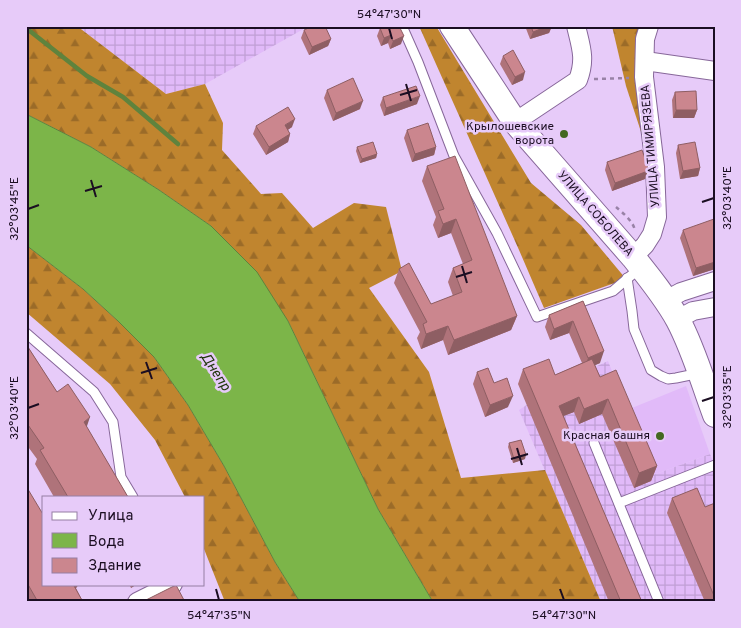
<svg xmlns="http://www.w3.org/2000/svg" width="741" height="628" font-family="Overpass,sans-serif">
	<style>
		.built { fill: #e1baf9 }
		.industrial { fill: url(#industrial-grid) }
		.forest { fill: url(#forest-firs) }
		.water { fill: #7cb549; stroke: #5f833d }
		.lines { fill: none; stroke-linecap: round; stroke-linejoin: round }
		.stream { stroke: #5f833d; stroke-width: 4.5 }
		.lane-casing { stroke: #87679a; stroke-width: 11 }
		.street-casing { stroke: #87679a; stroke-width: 20 }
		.secondary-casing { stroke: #87679a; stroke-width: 26 }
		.path { stroke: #9882a6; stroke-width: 2.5; stroke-dasharray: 4 4; stroke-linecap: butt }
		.lane { stroke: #fff; stroke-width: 9 }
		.street { stroke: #fff; stroke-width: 18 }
		.secondary { stroke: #fff; stroke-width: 24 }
		.wall { fill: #af737a }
		.shaded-wall { fill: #8e5e63 }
		.building { fill: #cb868e; stroke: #8e5e63 }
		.ticks { fill: none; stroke: #1b0e22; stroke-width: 2 }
		.poi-dot { fill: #436821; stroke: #e7cbf9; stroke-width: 2 }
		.labels { text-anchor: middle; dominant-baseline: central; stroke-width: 5; stroke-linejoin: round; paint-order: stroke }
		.poi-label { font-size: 12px; fill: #1b0e22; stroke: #e7cbf9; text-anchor: end }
		.street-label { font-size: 12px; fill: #1b0e22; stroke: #e7cbf9 }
		.water-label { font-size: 14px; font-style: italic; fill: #21370c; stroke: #e7cbf9 }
		.neatline { fill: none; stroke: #1b0e22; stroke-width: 2 }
		.ticks-label { font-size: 12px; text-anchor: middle; fill: #1b0e22 }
	</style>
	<defs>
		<pattern id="industrial-grid" width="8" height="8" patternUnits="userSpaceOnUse" patternTransform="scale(1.25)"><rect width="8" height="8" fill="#e1baf9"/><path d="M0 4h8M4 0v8" fill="none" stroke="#c09fd5"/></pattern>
		<pattern id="forest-firs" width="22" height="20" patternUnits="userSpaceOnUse" patternTransform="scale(1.25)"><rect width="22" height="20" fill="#c0852f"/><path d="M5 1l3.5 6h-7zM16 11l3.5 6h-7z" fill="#9b6b28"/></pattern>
	</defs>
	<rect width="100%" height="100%" fill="#e7cbf9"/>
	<polygon class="built" points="686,386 710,454 653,475 627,410"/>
	<g class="industrial">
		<polygon points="77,26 309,26 205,84 166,94"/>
		<polygon points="608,361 653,475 710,454 715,467 715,602 601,602 519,410 560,383"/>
	</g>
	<g class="forest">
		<polygon points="26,26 77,26 166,94 205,84 223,123 222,150 261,194 282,193 313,228 354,203 386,207 402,271 369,288 429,372 461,478 545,470 601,602 433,602 378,509 288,321 211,226 159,190 91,147 26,114"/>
		<polygon points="419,26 436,26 531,183 581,225 626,279 544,308 519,250"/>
		<polygon points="612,26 643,26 646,147 626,86"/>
		<polygon points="26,245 83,289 118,321 154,357 188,405 224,466 275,562 300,602 225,602 204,549 204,497 185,497 155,440 110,384 26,312"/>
	</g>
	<polygon class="water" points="26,114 91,147 159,190 211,226 257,272 288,321 378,509 433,602 300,602 275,562 224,466 188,405 154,357 118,321 83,289 26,245"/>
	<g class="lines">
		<polyline class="stream" points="26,28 87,76 123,97 178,144"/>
		<defs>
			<g id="lane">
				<polyline points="402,26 418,62 454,156 497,233 537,317 613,291 641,267"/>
				<polyline points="627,278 632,311 634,329 651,370 661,376 668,379 676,378 700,373"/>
				<polyline points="26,333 94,392 113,422 121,477 133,497"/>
				<polyline points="594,443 659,602"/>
				<polyline points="619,503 715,465"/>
			</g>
			<g id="street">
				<polyline points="645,61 715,71"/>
				<path d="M515 122 578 80C586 59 581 47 576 26"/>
				<polyline points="633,257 645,245 652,234 657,217 655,167 644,77 645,39 649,26"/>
				<polyline points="666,300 681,292 715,281"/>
				<polyline points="678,319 693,311 715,307"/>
				<polyline points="137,602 173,584"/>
			</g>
			<path id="secondary" d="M452 26 515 122 633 257C649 277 666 298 678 320 694 350 703 383 715 415"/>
		</defs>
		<use href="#lane" class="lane-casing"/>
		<use href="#street" class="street-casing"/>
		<use href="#secondary" class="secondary-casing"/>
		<g class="path">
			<polyline points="594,79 629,78"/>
			<path d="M616 207C623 213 634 222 635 231"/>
		</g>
		<use href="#lane" class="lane"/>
		<use href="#street" class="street"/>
		<use href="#secondary" class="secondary"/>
	</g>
	<g class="wall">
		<polygon points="383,26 401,44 390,49 388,43 381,46 377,36 380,28"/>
		<polygon points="525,26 552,26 549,33 530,39"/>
		<polygon points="304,30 331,39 328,46 309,55 301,38"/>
		<polygon points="503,56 523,80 512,85 500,64"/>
		<polygon points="327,90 360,109 333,121 324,98"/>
		<polygon points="675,92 697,110 694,118 673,118 672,100"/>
		<polygon points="383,97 417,104 384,116 380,105"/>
		<polygon points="256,126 292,127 288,130 290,134 288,142 266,155 253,134"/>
		<polygon points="407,130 436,147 434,155 412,162 404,138"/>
		<polygon points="678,145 700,168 698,176 680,179 676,153"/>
		<polygon points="357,147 377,154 376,158 360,163 356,151"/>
		<polygon points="607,162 648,171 645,179 612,191 605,170"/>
		<polygon points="427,166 517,316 511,330 448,355 443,340 421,349 417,338 420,332 394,283 399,269 431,304 453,296 448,282 453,268 463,264 451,233 438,238 433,225 436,217 422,181"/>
		<polygon points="715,222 715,269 693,276 680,238 683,230"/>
		<polygon points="583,301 600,363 595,365 600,377 657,466 651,481 634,488 602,414 579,424 574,412 563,416 642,602 609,602 518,384 523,369 555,375 582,363 569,333 550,340 545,327 549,315"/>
		<polygon points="26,344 57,392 87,428 128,497 54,497 35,464 37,459 26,444"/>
		<polygon points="477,372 494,383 508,407 485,417 473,384"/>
		<polygon points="509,443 525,459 513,463 508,447"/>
		<polygon points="26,486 44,584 78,584 77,587 76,588 83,602 26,602"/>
		<polygon points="672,498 705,507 715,503 715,602 705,602 667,513"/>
		<polygon points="129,584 137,584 131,588"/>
	</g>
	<g class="shaded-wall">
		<polygon points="548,26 552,26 549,33 530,39 533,32"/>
		<polygon points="391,35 388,43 381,46 384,38"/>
		<polygon points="404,36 401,44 390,49 393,41"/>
		<polygon points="331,39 328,46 309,55 312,47"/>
		<polygon points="525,72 523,80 512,85 515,77"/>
		<polygon points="420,96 417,104 384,116 386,108"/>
		<polygon points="363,101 360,109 333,121 336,113"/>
		<polygon points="676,110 697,110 694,118 673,118"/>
		<polygon points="295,119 292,127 282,133 285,125"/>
		<polygon points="290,134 288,142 266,155 269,147"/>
		<polygon points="436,147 434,155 412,162 415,154"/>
		<polygon points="377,154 376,158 360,163 362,159"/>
		<polygon points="700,168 698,176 680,179 683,171"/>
		<polygon points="648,171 645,179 612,191 615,183"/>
		<polygon points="456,219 451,233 438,238 443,224"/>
		<polygon points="715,262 715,269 693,276 696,268"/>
		<polygon points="517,316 511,330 448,355 454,340"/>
		<polygon points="573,321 569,333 550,340 554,329"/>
		<polygon points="448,326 443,340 421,349 426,334"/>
		<polygon points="604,351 600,363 584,370 588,358"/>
		<polygon points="513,396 508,407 485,417 490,405"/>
		<polygon points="579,397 574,412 553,420 559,406"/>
		<polygon points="608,399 602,414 579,424 584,409"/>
		<polygon points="90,417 85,432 84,422"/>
		<polygon points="526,455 525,459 513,463 514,459"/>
		<polygon points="657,466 651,481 634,488 639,473"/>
		<polygon points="69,584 78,584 77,587 65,594"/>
		<polygon points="133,584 137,584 131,588"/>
	</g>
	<g class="building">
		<polygon points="313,26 325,26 331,39 312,47 304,30"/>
		<polygon points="383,26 399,26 404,36 393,41 391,35 384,38 380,28"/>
		<polygon points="531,26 548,26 533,32"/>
		<polygon points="513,50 525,72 515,77 503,56"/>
		<polygon points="353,78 363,101 336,113 327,90"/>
		<polygon points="416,86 420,96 386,108 383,97"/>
		<polygon points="696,91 697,110 676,110 675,92"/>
		<polygon points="288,107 295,119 285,125 290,134 269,147 256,126"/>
		<polygon points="428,123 436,147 415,154 407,130"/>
		<polygon points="373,142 377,154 362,159 357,147"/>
		<polygon points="695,142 700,168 683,171 678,145"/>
		<polygon points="642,150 647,164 648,171 615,183 607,162"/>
		<polygon points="455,156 517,316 454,340 448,326 426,334 423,324 427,322 399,269 409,263 431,304 462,292 453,268 472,260 456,219 443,224 438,211 444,209 427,166"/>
		<polygon points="714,219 715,222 715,262 696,268 683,230"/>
		<polygon points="583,301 604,351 588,358 573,321 554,329 549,315"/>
		<polygon points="26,344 57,392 68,384 90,417 84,422 128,497 68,497 40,450 44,448 26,422"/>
		<polygon points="549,359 555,375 592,359 600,377 616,370 657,466 639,473 608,399 584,409 579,397 559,406 642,602 621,602 523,369"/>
		<polygon points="488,368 494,383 507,378 513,396 490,405 477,372"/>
		<polygon points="521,440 526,455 514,459 509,443"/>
		<polygon points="26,486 44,516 44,584 73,584 83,602 38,602 26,581"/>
		<polygon points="697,488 705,507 715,503 715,598 672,498"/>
		<polygon points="176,585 185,602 137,602 139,601 146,600"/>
	</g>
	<path class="ticks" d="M389 28 392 39M406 84 411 101M400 95 417 90M91 180 96 197M85 191 102 186M702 202 714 198M28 209 39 205M462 266 467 283M456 277 472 272M146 362 152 379M141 373 157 368M702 401 714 397M28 408 39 404M517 448 522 465M511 459 528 454M216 589 219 600M560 589 564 600"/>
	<g class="poi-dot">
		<circle cx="564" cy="134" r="5"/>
		<circle cx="660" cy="436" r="5"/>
	</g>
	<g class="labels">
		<g class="poi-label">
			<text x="554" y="127">Крылошевские<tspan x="554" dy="14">ворота</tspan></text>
			<text x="650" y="436">Красная башня</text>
		</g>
		<g class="street-label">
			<text transform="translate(651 146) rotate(-95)">УЛИЦА ТИМИРЯЗЕВА</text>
			<text transform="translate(595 214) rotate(49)">УЛИЦА СОБОЛЕВА</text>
		</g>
		<g class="water-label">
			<text transform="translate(215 372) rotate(57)">Днепр</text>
		</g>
	</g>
	<rect width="741" height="628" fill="none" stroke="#e7cbf9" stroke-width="55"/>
	<rect x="42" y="496" width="162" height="90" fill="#e7cbf9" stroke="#957fa3"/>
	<rect x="52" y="512" width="25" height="8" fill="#ffffff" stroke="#957fa3"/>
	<text x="88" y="520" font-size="15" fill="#1b0e22">Улица</text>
	<rect x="52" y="533" width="25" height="15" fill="#7cb549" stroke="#957fa3"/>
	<text x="88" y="546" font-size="15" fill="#1b0e22">Вода</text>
	<rect x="52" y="558" width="25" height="15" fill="#cb868e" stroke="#957fa3"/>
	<text x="88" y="570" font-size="15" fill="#1b0e22">Здание</text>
	<rect x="28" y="28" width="686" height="572" class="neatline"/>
	<g class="ticks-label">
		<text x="389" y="18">54°47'30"N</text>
		<text transform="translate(727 198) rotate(-90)" y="4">32°03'40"E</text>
		<text transform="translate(14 209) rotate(-90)" y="4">32°03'45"E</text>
		<text transform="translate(727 397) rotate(-90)" y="4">32°03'35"E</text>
		<text transform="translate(14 408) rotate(-90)" y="4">32°03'40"E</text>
		<text x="219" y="619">54°47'35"N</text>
		<text x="564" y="619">54°47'30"N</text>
	</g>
</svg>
